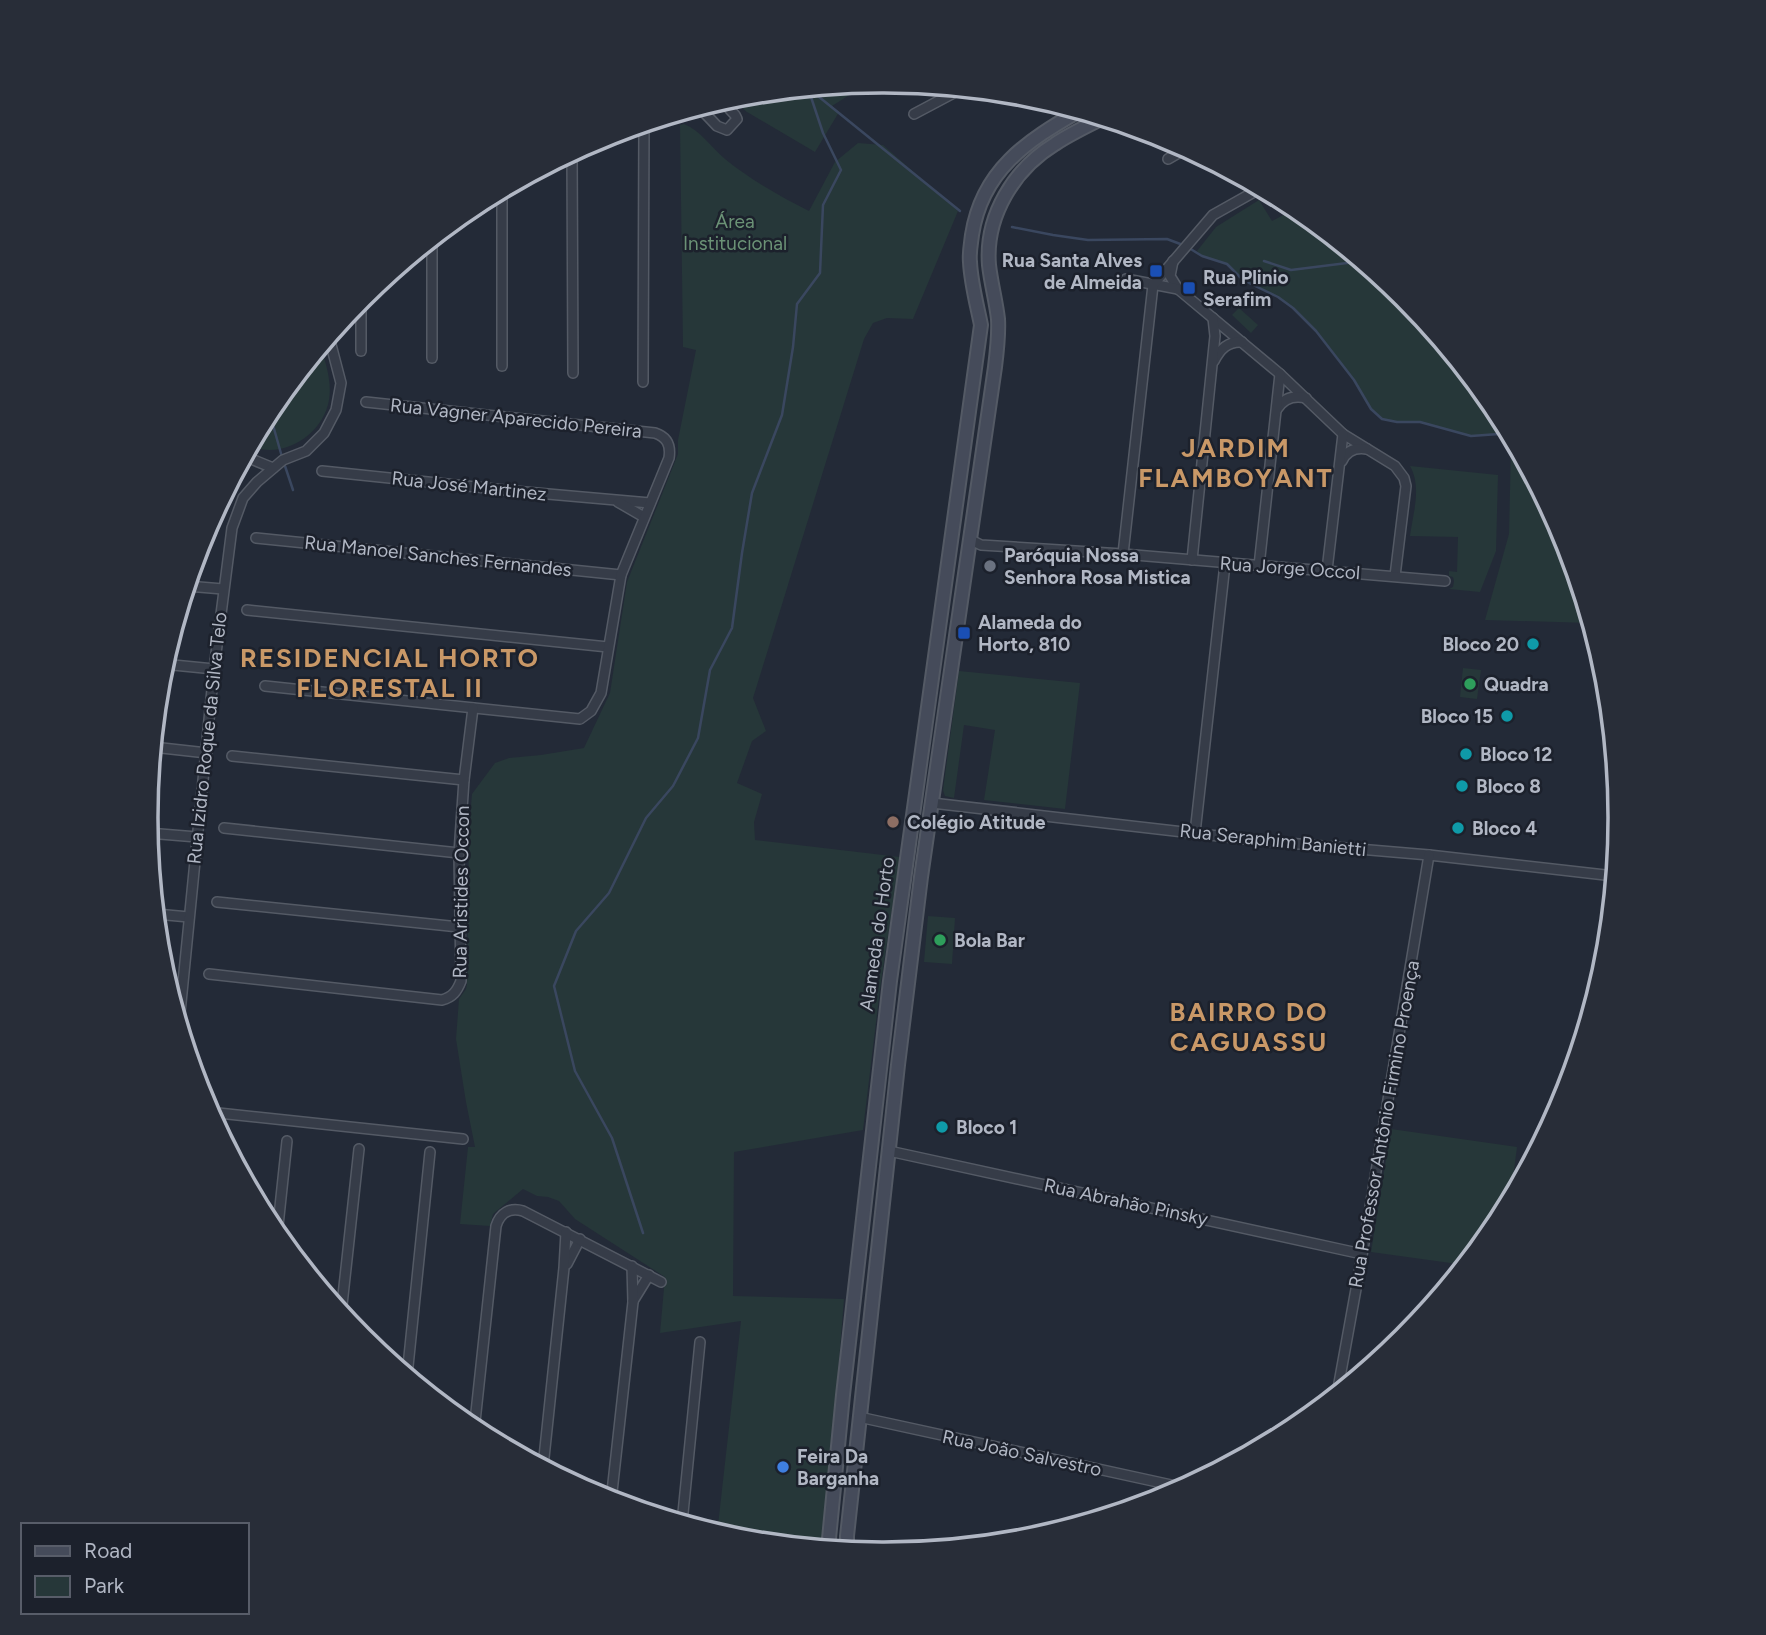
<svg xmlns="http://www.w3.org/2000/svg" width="1766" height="1635" font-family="Figtree,sans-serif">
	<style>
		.green { fill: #263739 }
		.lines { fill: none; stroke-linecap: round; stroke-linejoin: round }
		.stream { stroke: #3a475f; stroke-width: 2.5 }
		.street-casing { stroke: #545a65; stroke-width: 12 }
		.secondary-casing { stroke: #545a65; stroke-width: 16 }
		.street { stroke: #363c48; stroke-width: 9 }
		.secondary { stroke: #454b5a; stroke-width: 12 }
		.transit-dot { fill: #1a4fb4; stroke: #1c212c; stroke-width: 2.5 }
		.worship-dot { fill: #6b7280; stroke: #1c212c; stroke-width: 2.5 }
		.culture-dot { fill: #0f9aa8; stroke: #1c212c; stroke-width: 2.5 }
		.leisure-dot { fill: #2e9e5b; stroke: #1c212c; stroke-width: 2.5 }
		.education-dot { fill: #8d6e63; stroke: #1c212c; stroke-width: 2.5 }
		.shop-dot { fill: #3f7fe0; stroke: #1c212c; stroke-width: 2.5 }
		.labels { text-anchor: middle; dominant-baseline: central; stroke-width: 5; stroke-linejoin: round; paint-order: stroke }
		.park-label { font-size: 19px; fill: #6b9276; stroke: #1c212c }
		.poi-label { font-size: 19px; font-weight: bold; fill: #b1b7c4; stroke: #1c212c; text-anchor: start }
		.street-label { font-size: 19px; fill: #b1b7c4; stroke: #1c212c }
		.district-label { font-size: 26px; font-weight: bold; letter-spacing: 2px; fill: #c99867; stroke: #1c212c }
		.rim { fill: none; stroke: #b1b7c4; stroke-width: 3.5 }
	</style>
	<rect width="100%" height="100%" fill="#232a37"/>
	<g class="green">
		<polygon points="863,82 865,85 832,106 839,112 815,152 747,112 730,98 740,95"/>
		<path d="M684 124C700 130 712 148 725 159 751 180 779 196 809 211L835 162 858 143 883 145 958 211 913 319 887 318 873 323 864 339 753 698 766 731 752 741 737 783 762 794 754 822 755 840 900 857 880 989 863 1130 734 1152 733 1296 844 1299 824 1549 739 1540 717 1534 741 1321 660 1333 665 1277 575 1219 559 1201 548 1197 537 1196 523 1189 493 1214 490 1226 460 1224 468 1147H475L466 1102 456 1039 459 999 466 989 467 984 469 831 472 794 495 763 509 758 541 755 584 748 610 693 627 582 678 454V440L696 350 683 347 680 125Z"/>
		<polygon points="1259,200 1272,221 1297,208 1404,297 1496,408 1510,435 1499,434 1471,436 1420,422 1397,422 1382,419 1371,409 1354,380 1316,331 1293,308 1278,297 1243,280 1227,264 1202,256 1197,251 1216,227"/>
		<polygon points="1239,308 1258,325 1251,333 1232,315"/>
		<path d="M321 347C326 365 332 381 329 400 323 435 283 460 250 446L270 408Z"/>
		<polygon points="1511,447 1517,447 1564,536 1590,623 1485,620 1509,534"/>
		<path d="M1410 466 1498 475 1496 551 1480 592 1449 589 1453 587 1454 581 1453 577 1449 576V571L1457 572 1458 537 1410 536C1413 513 1422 487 1410 466Z"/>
		<polygon points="1463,668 1481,670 1477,699 1460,697"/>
		<polygon points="959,671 1080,683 1065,809 984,800 995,730 964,725 954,798 945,796 943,790"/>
		<polygon points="928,916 955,918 952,964 924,962"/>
		<polygon points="1391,1129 1517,1147 1510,1201 1496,1227 1465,1265 1371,1252"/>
	</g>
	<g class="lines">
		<g class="stream">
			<polyline points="808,88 960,211"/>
			<polyline points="1012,227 1053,235 1088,240 1167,239 1183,245"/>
			<polyline points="1189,248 1202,256 1227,264 1243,280 1278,297 1293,308 1316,331 1354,380 1371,409 1382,419 1397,422 1420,422 1471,436 1499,434 1510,435"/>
			<polyline points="1264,261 1291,270 1355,262 1358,259"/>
			<polyline points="269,411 282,457"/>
			<polyline points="284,463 293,490"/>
			<polyline points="643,1233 612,1138 575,1071 554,986 576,931 609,893 646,818 673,786 698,738 710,670 732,628 742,553 752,493 782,415 793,347 797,304 820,273 823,205 841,170 823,133 808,88"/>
		</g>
		<defs>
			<g id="street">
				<polyline points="699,107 717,126 727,130 737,119 735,115 721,100"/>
				<polyline points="914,114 963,88"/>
				<polyline points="572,152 573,373"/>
				<polyline points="1168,159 1187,148"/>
				<polyline points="432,239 432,358"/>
				<polyline points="1173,261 1170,276 1178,289 1280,374 1343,434 1395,466 1404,478 1406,486 1395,576"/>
				<polyline points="1126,279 1178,289"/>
				<polyline points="361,298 361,351"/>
				<path d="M1214 361C1220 349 1228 341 1242 342"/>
				<polyline points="502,366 502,189"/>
				<polyline points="643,382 644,124"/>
				<path d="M1277 409C1284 398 1294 395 1306 398"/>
				<polyline points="244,456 273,468"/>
				<path d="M1342 461C1347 450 1356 447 1367 449"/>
				<polyline points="322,471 514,491 650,503"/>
				<polyline points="618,502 644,517"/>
				<polyline points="970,537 973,541 981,545 1123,554 1445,581"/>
				<polyline points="256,538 621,575"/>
				<polyline points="1123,554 1153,285 1213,215 1261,188"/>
				<polyline points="1192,560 1215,336 1213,318"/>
				<polyline points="1259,566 1280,374"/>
				<polyline points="1327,570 1343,434"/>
				<polyline points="187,586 223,589"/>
				<polyline points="247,610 608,647"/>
				<polyline points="163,664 214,669"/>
				<path d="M265 686 580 719 591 711 601 693 621 575 669 458C671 445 667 437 655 433L366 402"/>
				<polyline points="153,747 207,753"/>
				<polyline points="232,756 464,780"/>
				<polyline points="932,803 1253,840 1429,855 1614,876"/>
				<polyline points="224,828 459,853"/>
				<polyline points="148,833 197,837"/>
				<polyline points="1195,833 1225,564"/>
				<polyline points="217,902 459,927"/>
				<polyline points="156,914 189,917"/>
				<path d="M209 974 442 1000C453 997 457 991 461 981L459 853 464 780 473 708"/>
				<polyline points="179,1023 214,669 232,528 243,498 257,482 283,460 306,451 324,433 336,410 341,383 329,337"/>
				<polyline points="209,1112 463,1139"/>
				<polyline points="889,1151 1362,1254"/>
				<polyline points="277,1235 287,1141"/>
				<polyline points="567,1264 580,1239"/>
				<polyline points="633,1301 649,1275"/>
				<polyline points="341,1314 359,1149"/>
				<polyline points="407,1376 430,1152"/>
				<polyline points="1337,1394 1360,1267 1429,855"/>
				<polyline points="859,1417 1185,1488"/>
				<path d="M474 1431 496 1226C500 1213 510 1207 523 1211L661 1282"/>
				<polyline points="543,1467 564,1268 566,1232"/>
				<polyline points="611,1501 633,1302 632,1266"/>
				<polyline points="682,1523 700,1342"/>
			</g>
			<g id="secondary">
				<path d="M828 1549 843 1395 890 981 981 325C977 305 971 283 970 262 969 253 971 244 972 235 982 170 1027 141 1079 111"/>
				<path d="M847 1551V1536L898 1065 921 877 995 367C997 351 999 335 998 319 996 301 991 283 989 265 985 216 1014 169 1055 144 1070 134 1087 126 1103 118"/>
			</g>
		</defs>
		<use href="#street" class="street-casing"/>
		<use href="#secondary" class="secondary-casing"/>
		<use href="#street" class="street"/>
		<use href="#secondary" class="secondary"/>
	</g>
	<g class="transit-dot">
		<rect x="1149" y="264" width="14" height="14" rx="3.5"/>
		<rect x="1182" y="281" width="14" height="14" rx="3.5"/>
		<rect x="957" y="626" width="14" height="14" rx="3.5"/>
	</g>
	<circle class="worship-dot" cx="990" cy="566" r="7"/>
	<g class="culture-dot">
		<circle cx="1533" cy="644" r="7"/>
		<circle cx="1507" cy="716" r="7"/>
		<circle cx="1466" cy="754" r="7"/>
		<circle cx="1462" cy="786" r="7"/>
		<circle cx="1458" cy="828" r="7"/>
		<circle cx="942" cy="1127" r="7"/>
	</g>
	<g class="leisure-dot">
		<circle cx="1470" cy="684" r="7"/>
		<circle cx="940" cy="940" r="7"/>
	</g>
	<circle class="education-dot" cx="893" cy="822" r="7"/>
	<circle class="shop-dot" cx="783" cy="1467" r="7"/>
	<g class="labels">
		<g class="park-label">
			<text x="735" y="221">Área<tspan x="735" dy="22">Institucional</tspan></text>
		</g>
		<g class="poi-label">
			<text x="1142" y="260" text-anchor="end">Rua Santa Alves<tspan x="1142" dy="22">de Almeida</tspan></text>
			<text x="1203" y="277">Rua Plinio<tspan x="1203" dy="22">Serafim</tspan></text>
			<text x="1004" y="555">Paróquia Nossa<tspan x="1004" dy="22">Senhora Rosa Mistica</tspan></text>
			<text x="978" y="622">Alameda do<tspan x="978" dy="22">Horto, 810</tspan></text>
			<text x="1519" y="644" text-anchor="end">Bloco 20</text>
			<text x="1484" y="684">Quadra</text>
			<text x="1493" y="716" text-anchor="end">Bloco 15</text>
			<text x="1480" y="754">Bloco 12</text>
			<text x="1476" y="786">Bloco 8</text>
			<text x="907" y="822">Colégio Atitude</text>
			<text x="1472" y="828">Bloco 4</text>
			<text x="954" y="940">Bola Bar</text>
			<text x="956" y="1127">Bloco 1</text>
			<text x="797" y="1456">Feira Da<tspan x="797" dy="22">Barganha</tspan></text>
		</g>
		<g class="street-label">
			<text transform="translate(516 418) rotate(6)">Rua Vagner Aparecido Pereira</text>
			<text transform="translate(469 486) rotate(6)">Rua José Martinez</text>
			<text transform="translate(438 556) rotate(6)">Rua Manoel Sanches Fernandes</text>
			<text transform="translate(1290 568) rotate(4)">Rua Jorge Occol</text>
			<text transform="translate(207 738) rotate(-84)">Rua Izidro Roque da Silva Telo</text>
			<text transform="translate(1273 840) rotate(6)">Rua Seraphim Banietti</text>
			<text transform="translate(461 892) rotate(-89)">Rua Aristides Occon</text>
			<text transform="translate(877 934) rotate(-82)">Alameda do Horto</text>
			<text transform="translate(1384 1124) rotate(-80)">Rua Professor Antônio Firmino Proença</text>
			<text transform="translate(1126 1202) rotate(12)">Rua Abrahão Pinsky</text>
			<text transform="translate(1022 1453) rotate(12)">Rua João Salvestro</text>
		</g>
		<g class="district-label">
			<text x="1236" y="448">JARDIM<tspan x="1236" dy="30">FLAMBOYANT</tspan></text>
			<text x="390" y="658">RESIDENCIAL HORTO<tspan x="390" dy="30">FLORESTAL II</tspan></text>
			<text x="1249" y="1012">BAIRRO DO<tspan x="1249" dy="30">CAGUASSU</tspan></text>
		</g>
	</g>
	<path d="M0 0H1766V1635H0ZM882 93H884A724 724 0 0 1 1608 817V818A724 724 0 0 1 884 1542H882A724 724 0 0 1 158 818V817A724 724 0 0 1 882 93Z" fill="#282d38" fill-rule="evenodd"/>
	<path class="rim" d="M882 93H884A724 724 0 0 1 1608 817V818A724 724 0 0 1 884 1542H882A724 724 0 0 1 158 818V817A724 724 0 0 1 882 93Z"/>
	<rect x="21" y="1523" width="228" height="91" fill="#1c212c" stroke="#585d69" stroke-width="2"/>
	<rect x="35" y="1546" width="35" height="10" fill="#454b5a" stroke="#585d69" stroke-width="2"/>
	<text x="84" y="1558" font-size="21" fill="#b1b7c4">Road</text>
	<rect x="35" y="1576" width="35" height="21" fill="#263739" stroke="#585d69" stroke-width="2"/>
	<text x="84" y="1593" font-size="21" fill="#b1b7c4">Park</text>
</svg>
